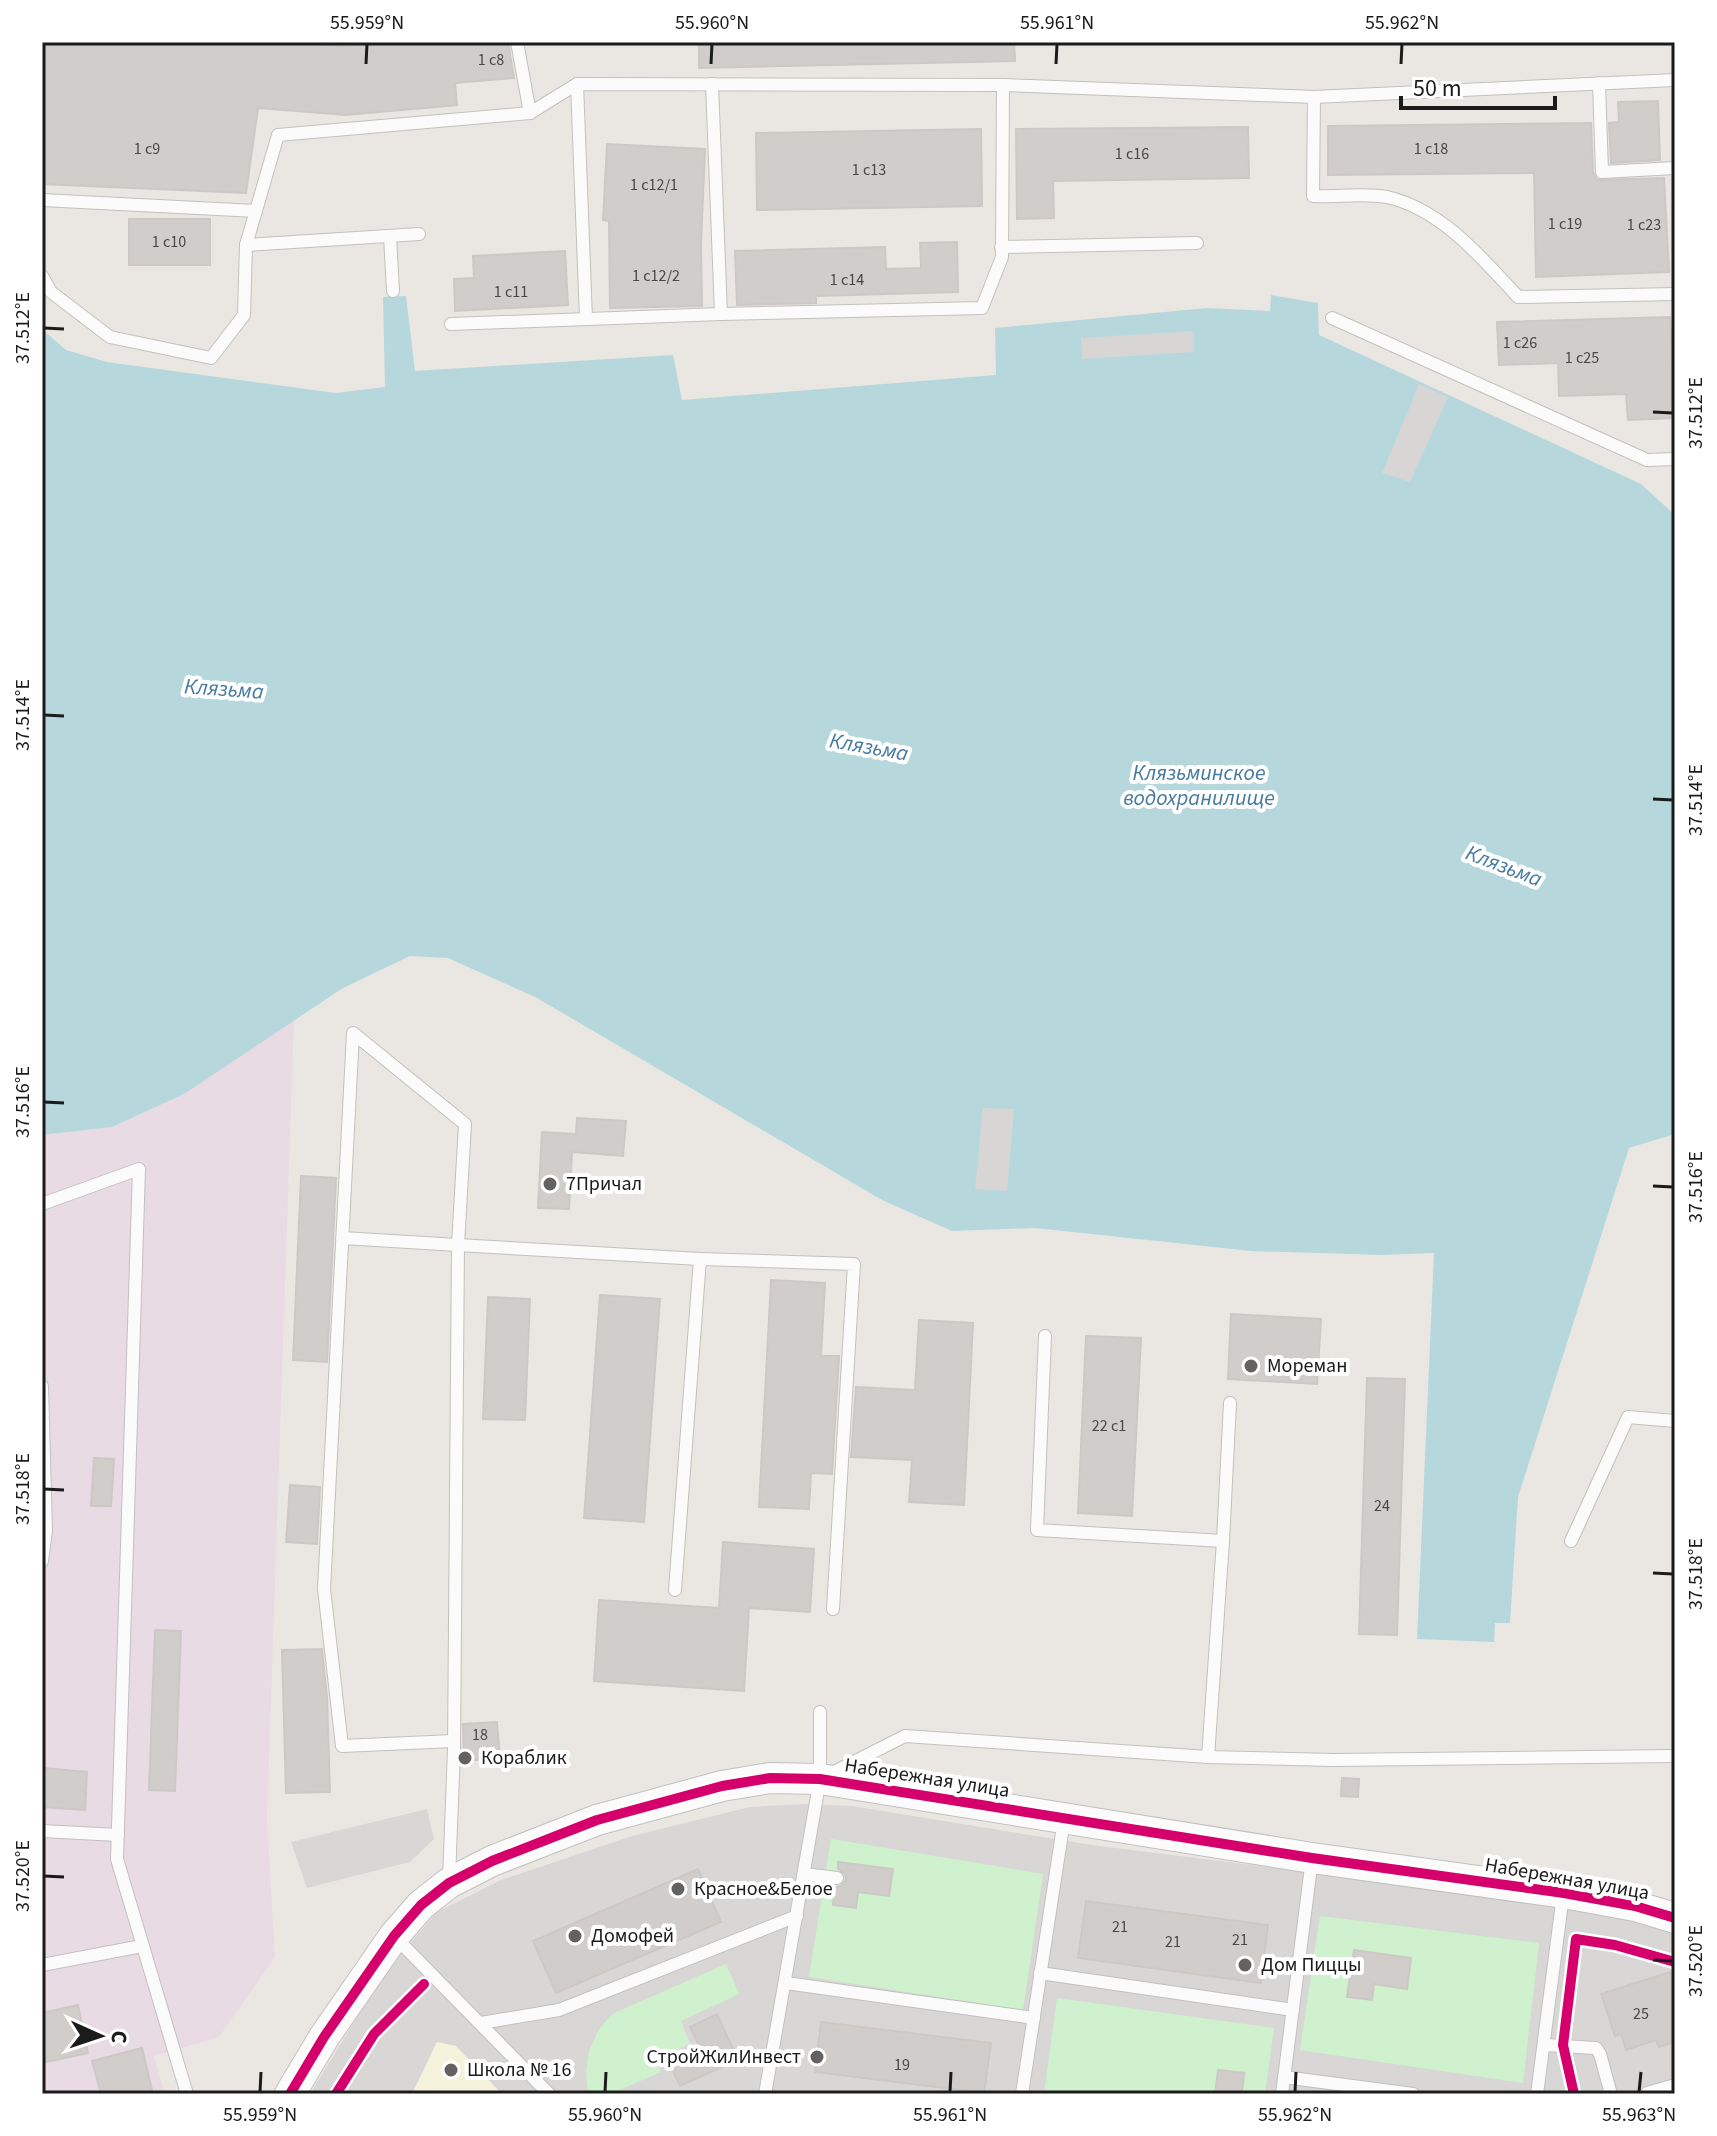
<svg xmlns="http://www.w3.org/2000/svg" width="1717" height="2136" font-family="'Source Sans 3',sans-serif">
	<style>
		.residential { fill: #d9d7d5 }
		.industrial { fill: #e8dbe3 }
		.education { fill: #f6f3dc }
		.park { fill: #d0f1ce }
		.parking { fill: #d8d7d5 }
		.water { fill: #b6d8dd }
		.pier { fill: #d7d6d4 }
		.building { fill: #d0cdca; stroke: #cdc8c5; stroke-width: 2 }
		.lines { fill: none; stroke-linecap: round; stroke-linejoin: round }
		.service-casing { stroke: #c2c1bf; stroke-width: 14 }
		.tertiary-casing { stroke: #c2c1bf; stroke-width: 32 }
		.service { stroke: #fcfbfb; stroke-width: 12 }
		.tertiary { stroke: #fcfbfb; stroke-width: 30 }
		.cycleway-casing { stroke: #fff; stroke-width: 15 }
		.cycleway { stroke: #d6006c; stroke-width: 10 }
		.ticks { fill: none; stroke: #1b1b1b; stroke-width: 3 }
		.poi-dot { fill: #636261; stroke: #fff; stroke-width: 3 }
		.labels { text-anchor: middle; dominant-baseline: central; stroke-width: 8; stroke-linejoin: round; paint-order: stroke }
		.number-label { font-size: 16px; fill: #484847 }
		.poi-label { font-size: 20px; fill: #1b1b1b; stroke: #fff; text-anchor: start }
		.street-label { font-size: 20px; fill: #1b1b1b; stroke: #fff }
		.water-label { font-size: 22px; font-style: italic; fill: #467aa1; stroke: #fff }
		.neatline { fill: none; stroke: #1b1b1b; stroke-width: 3 }
		.ticks-label { font-size: 20px; text-anchor: middle; fill: #1b1b1b }
	</style>
	<rect width="100%" height="100%" fill="#eae7e3"/>
	<polygon class="residential" points="805,1804 852,1806 1092,1845 1581,1906 1675,1927 1675,2094 310,2094 384,1973 437,1912 501,1880 632,1836 750,1807"/>
	<polygon class="industrial" points="294,1019 267,1819 275,1957 219,2037 154,2056 165,2094 42,2094 42,1135 112,1127 184,1094"/>
	<polygon class="education" points="437,2042 456,2046 502,2094 412,2094"/>
	<g class="park">
		<polygon points="831,1839 1043,1874 1023,2010 809,1977"/>
		<polygon points="1320,1916 1539,1943 1523,2083 1300,2050"/>
		<polygon points="726,1964 739,1994 681,2021 690,2044 656,2060 661,2072 610,2094 588,2094 586,2073 589,2051 598,2031 612,2014"/>
		<polygon points="1057,1998 1274,2028 1265,2094 1044,2094"/>
	</g>
	<g class="parking">
		<polygon points="427,1809 434,1839 410,1862 307,1888 291,1842"/>
		<polygon points="1551,2069 1567,2071 1565,2094 1547,2094"/>
	</g>
	<polygon class="water" points="1271,295 1318,303 1319,335 1641,484 1675,515 1675,1134 1629,1148 1518,1497 1510,1623 1495,1623 1494,1642 1417,1639 1434,1253 1381,1255 1251,1251 1035,1228 952,1231 882,1200 537,998 448,958 410,956 343,988 184,1094 112,1127 42,1135 42,329 66,350 107,362 336,393 385,387 383,297 406,296 415,371 673,355 682,400 996,375 995,328 1207,308 1270,311"/>
	<g class="pier">
		<polygon points="1193,331 1194,352 1082,359 1081,338"/>
		<polygon points="1419,384 1448,397 1410,482 1382,473"/>
		<polygon points="983,1108 1014,1109 1007,1191 975,1189"/>
	</g>
	<g class="building">
		<polygon points="42,42 285,42 343,46 417,42 508,42 514,78 455,83 457,105 346,115 258,108 246,193 42,184"/>
		<polygon points="699,42 1014,42 1015,61 699,68"/>
		<polygon points="1658,101 1660,160 1611,163 1609,123 1619,122 1618,102"/>
		<polygon points="1591,123 1593,172 1597,180 1664,178 1669,272 1536,277 1534,173 1328,175 1328,126"/>
		<polygon points="1248,127 1249,178 1053,181 1054,218 1017,219 1016,129"/>
		<polygon points="981,129 982,206 757,210 756,133"/>
		<polygon points="607,144 705,149 701,244 702,306 610,308 609,221 603,220"/>
		<rect x="129" y="219" width="81" height="46"/>
		<polygon points="957,242 958,292 816,296 816,303 737,305 735,251 885,247 886,269 921,268 920,243"/>
		<polygon points="565,251 568,305 455,311 454,279 474,278 473,256"/>
		<polygon points="1670,317 1675,418 1628,420 1626,394 1559,396 1558,363 1499,365 1497,322"/>
		<polygon points="577,1118 626,1121 623,1156 572,1152 569,1209 538,1208 542,1132 576,1134"/>
		<polygon points="301,1176 336,1178 327,1362 293,1360"/>
		<polygon points="771,1280 825,1283 821,1356 839,1356 832,1474 811,1473 809,1509 759,1507"/>
		<polygon points="600,1295 660,1299 644,1522 584,1518"/>
		<polygon points="488,1297 530,1299 525,1420 483,1419"/>
		<polygon points="1231,1314 1321,1319 1317,1384 1228,1379"/>
		<polygon points="919,1320 973,1323 964,1505 909,1502 912,1460 851,1457 856,1387 915,1390"/>
		<polygon points="1086,1336 1141,1338 1132,1516 1078,1513"/>
		<polygon points="1367,1378 1405,1379 1397,1635 1359,1634"/>
		<polygon points="94,1458 114,1459 111,1506 91,1506"/>
		<polygon points="290,1485 320,1487 317,1544 286,1542"/>
		<polygon points="723,1542 814,1549 810,1612 749,1608 744,1691 594,1681 599,1600 719,1608"/>
		<polygon points="155,1630 181,1631 175,1791 149,1790"/>
		<polygon points="322,1649 327,1698 330,1792 286,1793 282,1650"/>
		<polygon points="497,1722 500,1758 464,1761 463,1724"/>
		<polygon points="42,1768 87,1772 85,1810 42,1807"/>
		<polygon points="1342,1778 1359,1779 1358,1797 1341,1796"/>
		<polygon points="838,1862 893,1869 889,1896 858,1892 856,1908 833,1905 835,1887 841,1886 846,1880 845,1874 838,1869"/>
		<polygon points="698,1869 721,1922 556,1993 533,1941"/>
		<polygon points="1086,1901 1268,1925 1261,1983 1078,1958"/>
		<polygon points="1354,1950 1411,1958 1407,1989 1374,1984 1372,2000 1347,1997"/>
		<polygon points="1670,1972 1675,1987 1675,2042 1659,2047 1656,2040 1626,2050 1621,2034 1615,2036 1601,1994"/>
		<polygon points="78,2005 88,2053 42,2063 42,2013"/>
		<polygon points="717,2014 738,2060 680,2086 669,2062 700,2048 690,2027"/>
		<polygon points="821,2022 991,2043 984,2093 815,2072"/>
		<polygon points="142,2048 153,2094 101,2094 92,2061"/>
		<polygon points="1218,2070 1244,2073 1242,2094 1215,2094"/>
	</g>
	<g class="lines">
		<defs>
			<g id="service">
				<polyline points="517,42 530,113"/>
				<polyline points="1599,83 1602,172 1675,168"/>
				<polyline points="577,84 586,319"/>
				<polyline points="712,84 721,314 982,308 1002,257 1003,85"/>
				<path d="M1314 97 1313 196C1336 197 1364 193 1387 197 1441 209 1482 258 1518 297L1675 294"/>
				<polyline points="42,200 256,211"/>
				<polyline points="390,236 393,291"/>
				<polyline points="246,245 419,234"/>
				<polyline points="1001,247 1197,243"/>
				<polyline points="42,276 51,292 110,337 211,358 244,315 246,245 278,135 530,113 577,84 1003,85 1314,97 1675,80"/>
				<polyline points="1332,318 1647,460 1675,459"/>
				<polyline points="451,324 721,314"/>
				<polyline points="42,1204 139,1169 117,1859 187,2094"/>
				<polyline points="342,1238 458,1245 465,1124 353,1033 324,1589 342,1746 453,1741"/>
				<polyline points="700,1259 854,1264 833,1609"/>
				<polyline points="1045,1336 1037,1530 1223,1541"/>
				<polyline points="42,1386 46,1531 42,1561"/>
				<polyline points="1571,1541 1628,1417 1675,1421"/>
				<polyline points="1208,1757 1223,1541 1230,1403"/>
				<polyline points="828,1775 905,1736 1208,1757 1334,1760 1675,1756"/>
				<polyline points="42,1831 118,1835"/>
				<polyline points="804,1874 837,1878"/>
				<polyline points="449,1879 454,1749 458,1245 700,1259 675,1590"/>
				<polyline points="394,1936 549,2094"/>
				<polyline points="42,1965 142,1946"/>
				<polyline points="1040,1973 1293,2010"/>
				<polyline points="786,1983 1034,2018"/>
				<polyline points="481,2023 559,2010 797,1916"/>
				<polyline points="1544,2045 1596,2048 1600,2054 1611,2094"/>
				<polyline points="1284,2077 1413,2094"/>
				<polyline points="1647,2093 1675,2085"/>
				<polyline points="765,2094 820,1779 820,1712"/>
				<polyline points="1022,2094 1064,1820"/>
				<polyline points="1282,2094 1312,1859"/>
				<polyline points="1537,2094 1563,1895"/>
			</g>
			<polyline id="tertiary" points="290,2094 324,2037 394,1936 421,1905 449,1883 492,1861 597,1820 722,1786 770,1778 820,1779 1312,1858 1564,1893 1635,1906 1675,1918"/>
		</defs>
		<use href="#service" class="service-casing"/>
		<use href="#tertiary" class="tertiary-casing"/>
		<use href="#service" class="service"/>
		<use href="#tertiary" class="tertiary"/>
		<defs>
			<g id="cycleway">
				<polyline points="290,2094 324,2037 394,1936 421,1905 449,1883 492,1861 597,1820 722,1786 770,1778 820,1779 1312,1858 1564,1893 1635,1906 1675,1918"/>
				<polyline points="336,2094 374,2034 424,1984"/>
				<polyline points="1574,2094 1563,2045 1576,1939 1615,1945 1675,1962"/>
			</g>
		</defs>
		<use href="#cycleway" class="cycleway-casing"/>
		<use href="#cycleway" class="cycleway"/>
	</g>
	<path class="ticks" d="M366 64 367 44M711 64 712 44M1056 64 1057 44M1401 64 1402 44M44 328 64 329M1653 412 1673 413M44 715 64 716M1653 799 1673 800M44 1102 64 1103M1653 1186 1673 1187M44 1489 64 1490M1653 1573 1673 1574M44 1876 64 1877M1653 1960 1673 1961M260 2092 261 2072M605 2092 606 2072M950 2092 951 2072M1295 2092 1296 2072M1639 2092 1641 2072"/>
	<g class="poi-dot">
		<circle cx="550" cy="1184" r="8"/>
		<circle cx="1251" cy="1366" r="8"/>
		<circle cx="465" cy="1758" r="8"/>
		<circle cx="678" cy="1889" r="8"/>
		<circle cx="575" cy="1936" r="8"/>
		<circle cx="1245" cy="1965" r="8"/>
		<circle cx="817" cy="2057" r="8"/>
		<circle cx="451" cy="2070" r="8"/>
	</g>
	<g class="labels">
		<g class="number-label">
			<text x="491" y="60">1 с8</text>
			<text x="147" y="149">1 с9</text>
			<text x="1431" y="149">1 с18</text>
			<text x="1132" y="154">1 с16</text>
			<text x="869" y="170">1 с13</text>
			<text x="654" y="185">1 с12/1</text>
			<text x="1565" y="224">1 с19</text>
			<text x="1644" y="225">1 с23</text>
			<text x="169" y="242">1 с10</text>
			<text x="656" y="276">1 с12/2</text>
			<text x="847" y="280">1 с14</text>
			<text x="511" y="292">1 с11</text>
			<text x="1520" y="343">1 с26</text>
			<text x="1582" y="358">1 с25</text>
			<text x="1109" y="1426">22 с1</text>
			<text x="1382" y="1506">24</text>
			<text x="480" y="1735">18</text>
			<text x="1120" y="1927">21</text>
			<text x="1240" y="1940">21</text>
			<text x="1173" y="1942">21</text>
			<text x="1641" y="2014">25</text>
			<text x="902" y="2065">19</text>
		</g>
		<g class="poi-label">
			<text x="566" y="1184">7Причал</text>
			<text x="1267" y="1366">Мореман</text>
			<text x="481" y="1758">Кораблик</text>
			<text x="694" y="1889">Красное&amp;Белое</text>
			<text x="591" y="1936">Домофей</text>
			<text x="1261" y="1965">Дом Пиццы</text>
			<text x="801" y="2057" text-anchor="end">СтройЖилИнвест</text>
			<text x="467" y="2070">Школа № 16</text>
		</g>
		<g class="street-label">
			<text transform="translate(927 1778) rotate(9)">Набережная улица</text>
			<text transform="translate(1567 1879) rotate(10)">Набережная улица</text>
		</g>
		<g class="water-label">
			<text transform="translate(224 689) rotate(4)">Клязьма</text>
			<text transform="translate(869 747) rotate(10)">Клязьма</text>
			<text x="1199" y="773">Клязьминское<tspan x="1199" dy="25">водохранилище</tspan></text>
			<text transform="translate(1504 866) rotate(21)">Клязьма</text>
		</g>
	</g>
	<rect width="1717" height="2136" fill="none" stroke="#ffffff" stroke-width="88"/>
	<g transform="translate(100 2036) rotate(93)" stroke="#ffffff" stroke-width="6" paint-order="stroke">
	<path d="M0-6L14 30L0 20L-14 30Z" fill="#1b1b1b"/>
	<text y="-12" font-size="22" font-weight="bold" text-anchor="middle" fill="#1b1b1b">С</text>
	</g>
	<path d="M1401 96v12h154v-12" fill="none" stroke="#1b1b1b" stroke-width="4"/>
	<text x="1413" y="96" font-size="24" fill="#1b1b1b" stroke="#ffffff" stroke-width="6" paint-order="stroke">50 m</text>
	<rect x="44" y="44" width="1629" height="2048" class="neatline"/>
	<g class="ticks-label">
		<text x="367" y="29">55.959°N</text>
		<text x="712" y="29">55.960°N</text>
		<text x="1057" y="29">55.961°N</text>
		<text x="1402" y="29">55.962°N</text>
		<text transform="translate(22 328) rotate(-90)" y="7">37.512°E</text>
		<text transform="translate(1695 413) rotate(-90)" y="7">37.512°E</text>
		<text transform="translate(22 715) rotate(-90)" y="7">37.514°E</text>
		<text transform="translate(1695 800) rotate(-90)" y="7">37.514°E</text>
		<text transform="translate(22 1102) rotate(-90)" y="7">37.516°E</text>
		<text transform="translate(1695 1187) rotate(-90)" y="7">37.516°E</text>
		<text transform="translate(22 1489) rotate(-90)" y="7">37.518°E</text>
		<text transform="translate(1695 1574) rotate(-90)" y="7">37.518°E</text>
		<text transform="translate(22 1876) rotate(-90)" y="7">37.520°E</text>
		<text transform="translate(1695 1961) rotate(-90)" y="7">37.520°E</text>
		<text x="260" y="2121">55.959°N</text>
		<text x="605" y="2121">55.960°N</text>
		<text x="950" y="2121">55.961°N</text>
		<text x="1295" y="2121">55.962°N</text>
		<text x="1639" y="2121">55.963°N</text>
	</g>
</svg>
